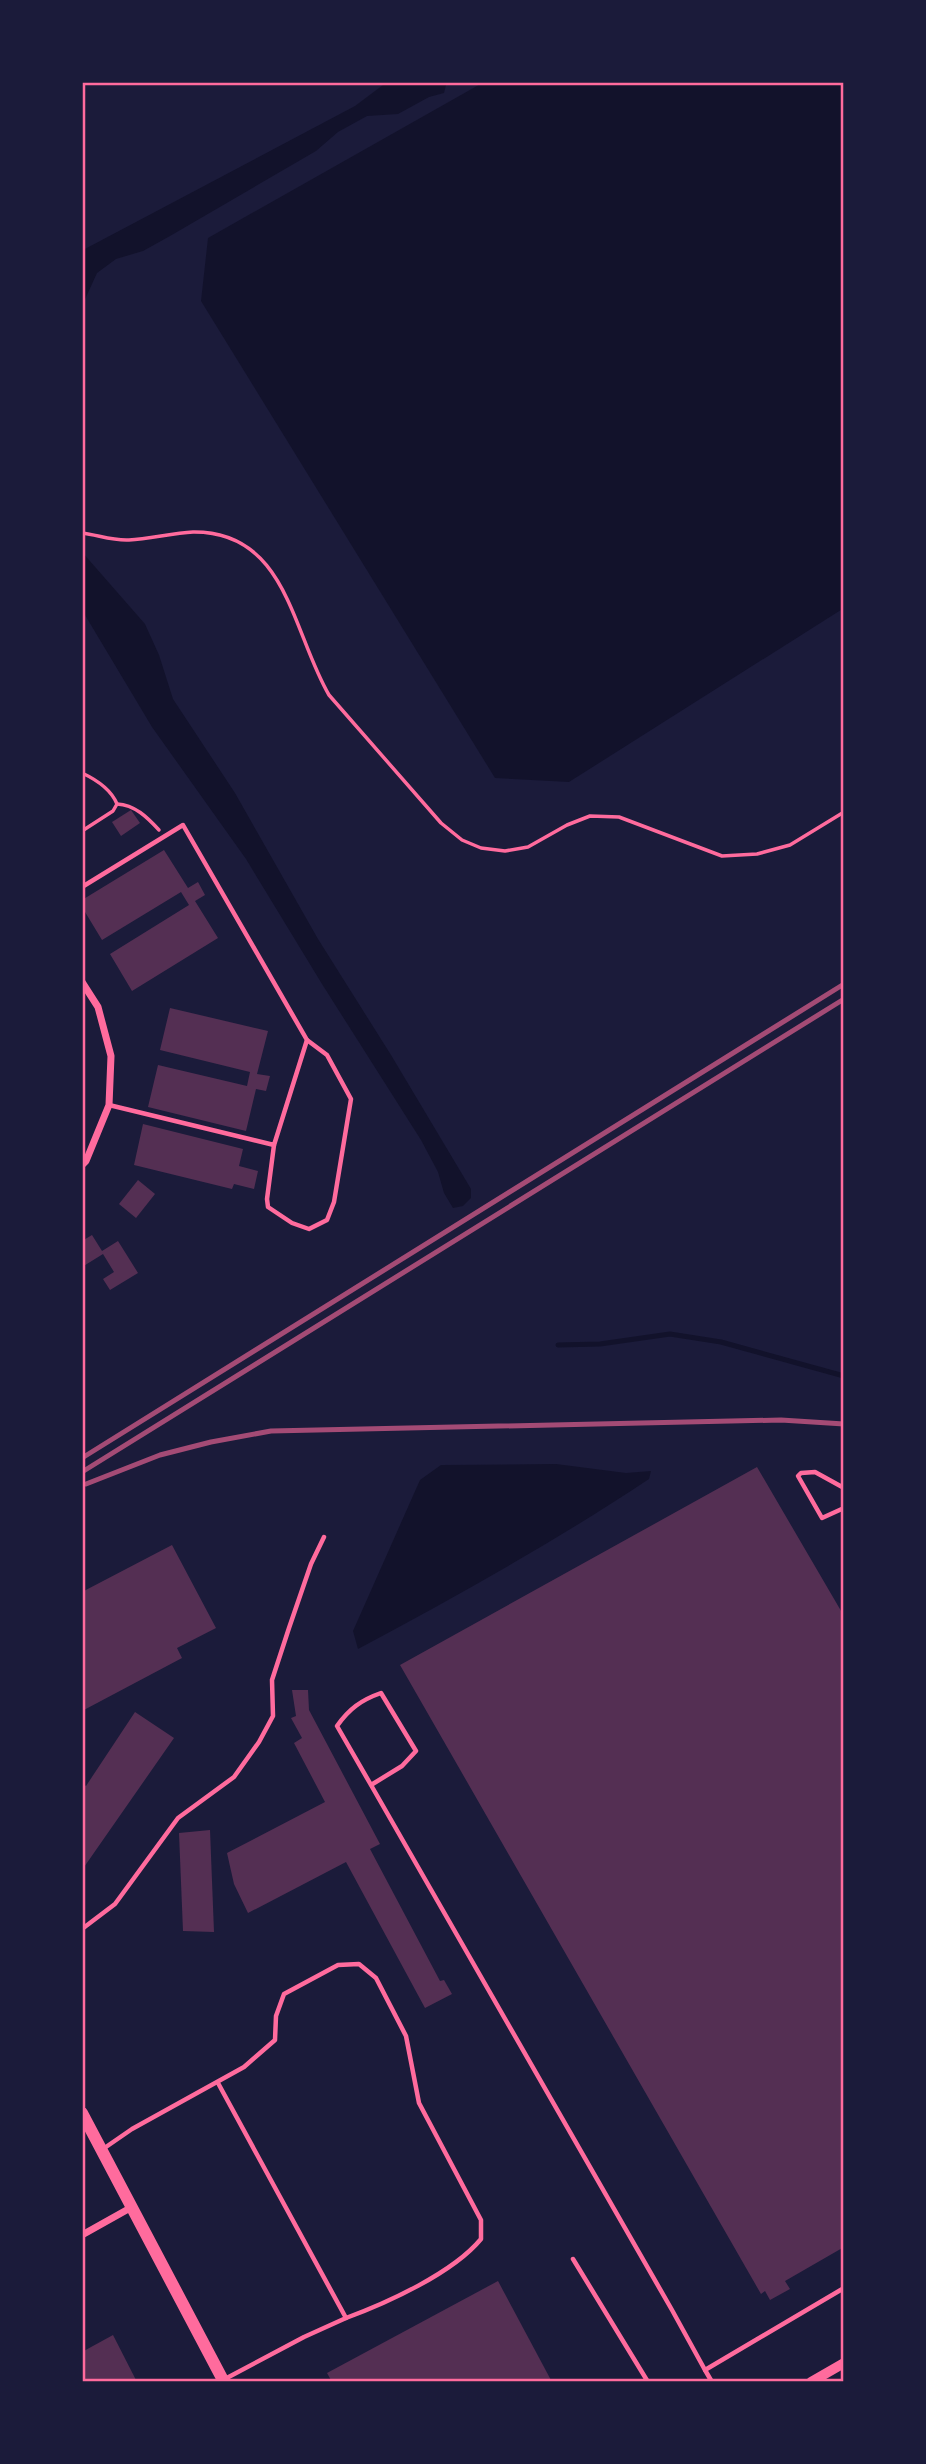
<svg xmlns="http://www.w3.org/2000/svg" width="926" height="2464" font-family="'Space Grotesk',sans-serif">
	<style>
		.water { fill: #12122b }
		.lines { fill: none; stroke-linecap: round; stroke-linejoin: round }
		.stream { stroke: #12122b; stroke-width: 5 }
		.building { fill: #542f53 }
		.path { stroke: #ff6b9d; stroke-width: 3.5 }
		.service { stroke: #ff6b9d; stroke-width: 4.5 }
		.minor { stroke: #ff6b9d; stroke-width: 7 }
		.tertiary { stroke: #ff6b9d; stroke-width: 10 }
		.secondary { stroke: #ff6b9d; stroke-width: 12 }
		.rail { stroke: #a44b75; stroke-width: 5 }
		.neatline { fill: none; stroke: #ff6b9d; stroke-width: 2.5 }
	</style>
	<rect width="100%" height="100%" fill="#1b1b3a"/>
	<g class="water">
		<polygon points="387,82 442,82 446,85 444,93 429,97 398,114 367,116 338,132 316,151 170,236 143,251 116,259 97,273 82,306 83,250 355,106"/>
		<polygon points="484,82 844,82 844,608 569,782 495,778 201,301 208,238"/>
		<polygon points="82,552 145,624 159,655 173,699 235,793 318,939 391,1055 471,1189 471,1198 463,1206 453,1208 444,1193 438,1172 421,1140 322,984 246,859 152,727 82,610"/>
		<path d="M556 1464 626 1473 651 1471 649 1479C556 1541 457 1596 358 1649L353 1631 420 1480 441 1465Z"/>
	</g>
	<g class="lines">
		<polyline class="stream" points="558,1345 600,1344 670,1334 721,1342 844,1376"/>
	</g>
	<g class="building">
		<polygon points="131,810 140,823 121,836 112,822"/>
		<polygon points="164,850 188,888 198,882 205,895 195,901 218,938 132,991 110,954 189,905 181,892 102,940 82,907 82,900"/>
		<polygon points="170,1008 268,1031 257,1074 270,1076 266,1091 256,1089 246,1131 148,1107 158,1065 247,1086 250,1072 160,1050"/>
		<polygon points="143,1124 243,1149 239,1166 258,1171 254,1189 234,1184 232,1189 134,1165"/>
		<polygon points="138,1180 155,1194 136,1218 119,1204"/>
		<polygon points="92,1235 102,1251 118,1241 138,1273 110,1290 103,1279 114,1272 103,1254 82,1267 82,1241"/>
		<polygon points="757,1467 844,1616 844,2247 785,2281 790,2289 770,2300 765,2291 761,2294 400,1665"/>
		<polygon points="172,1545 216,1628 177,1648 182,1658 82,1711 82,1592"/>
		<polygon points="292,1690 308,1690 309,1710 380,1844 370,1849 440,1981 444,1980 452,1994 425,2008 346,1862 248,1913 234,1884 227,1853 325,1802 294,1743 302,1738 291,1718 296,1716"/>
		<polygon points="135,1712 174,1738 82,1870 82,1783 86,1786"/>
		<polygon points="210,1830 214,1932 183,1931 179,1833"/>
		<polygon points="498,2281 552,2382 332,2382 327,2373"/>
		<polygon points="113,2335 137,2382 82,2382 82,2352"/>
	</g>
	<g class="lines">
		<g class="path">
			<path d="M82 533C98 535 113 541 129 540 150 539 172 533 193 532 287 531 292 632 329 695L441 823 462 840 481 848 505 851 528 847 567 825 590 816 619 817 722 856 757 854 790 845 844 812"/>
			<path d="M82 773C97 780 111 789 117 804L113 811 82 831"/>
			<path d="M117 804C135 805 147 817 159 830"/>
		</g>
		<g class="service">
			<polyline points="82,887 183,825 307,1040 274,1145 109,1105"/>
			<polyline points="274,1145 267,1199 268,1207 292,1223 309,1229 327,1220 334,1202 351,1099 327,1055 307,1040"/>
			<polyline points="844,1488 815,1472 801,1473 798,1476 822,1518 844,1508"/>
			<path d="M371 1785 402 1766 416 1751 381 1693C361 1700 349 1709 337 1726L371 1785 672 2310 705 2370 844 2288"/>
			<polyline points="82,1929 115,1904 178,1818 234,1777 259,1742 273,1716 272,1680 289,1628 311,1564 324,1537"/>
			<polyline points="218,2083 346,2318 304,2337 223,2380"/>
			<path d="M103 2149 132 2129 244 2067 275 2040 276 2016 284 1994 338 1965 359 1964 376 1978 406 2036 419 2103 481 2220V2239C453 2273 387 2303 346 2318"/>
			<polyline points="573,2259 648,2382"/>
			<polyline points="82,2319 82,2321"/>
			<polyline points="705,2370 712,2382"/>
		</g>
		<g class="minor">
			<polyline points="82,982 98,1007 111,1056 109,1105 86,1161 82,1165"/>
			<polyline points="82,2235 132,2207"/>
		</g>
		<polyline class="tertiary" points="811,2382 844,2363"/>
		<polyline class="secondary" points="82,2113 224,2382"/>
		<g class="rail">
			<polyline points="82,1458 844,984"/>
			<polyline points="82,1472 844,999"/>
			<polyline points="86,1484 160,1455 211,1442 271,1431 781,1420 844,1424"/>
		</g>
	</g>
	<rect width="926" height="2464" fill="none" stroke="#1b1b3a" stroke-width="168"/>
	<rect x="84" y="84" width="758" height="2296" class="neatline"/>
</svg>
